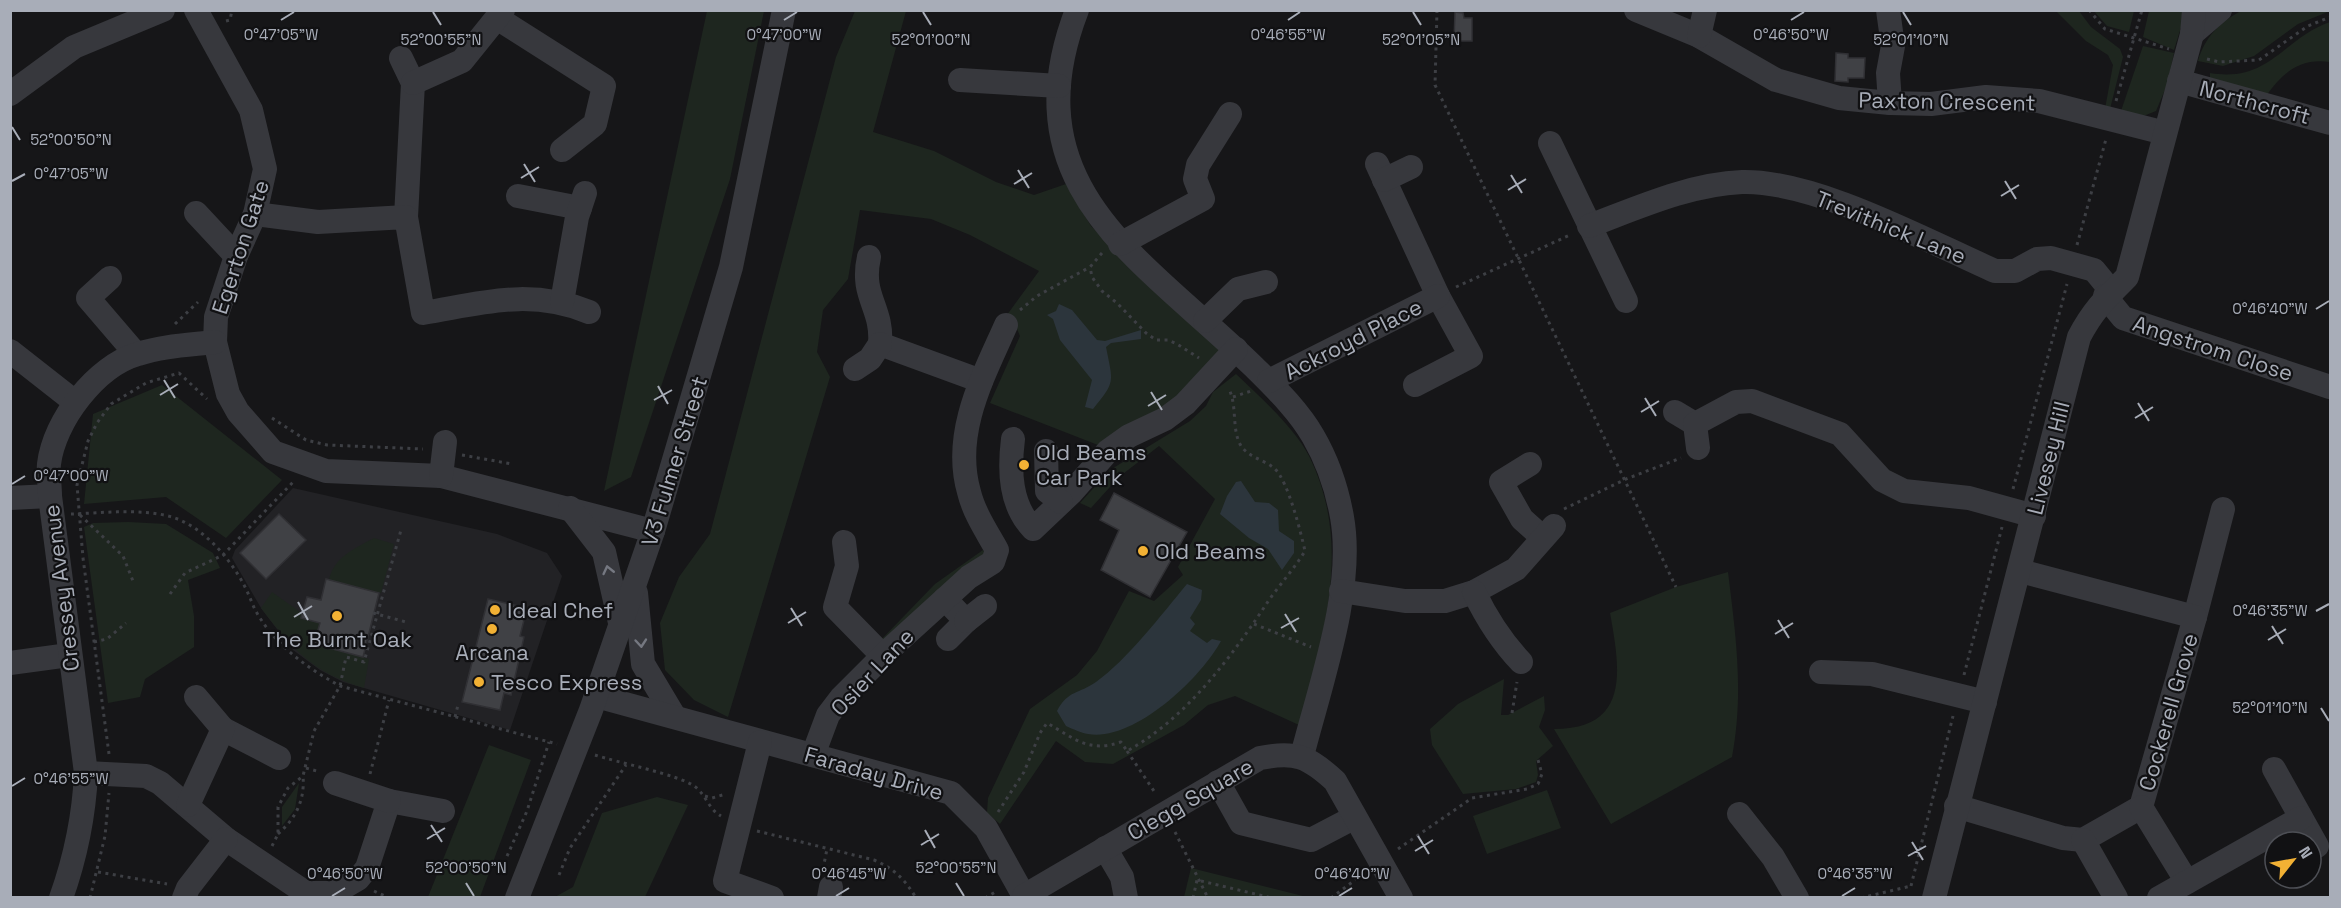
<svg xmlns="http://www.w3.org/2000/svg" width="2341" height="908" font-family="'Space Grotesk',sans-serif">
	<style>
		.built { fill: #222225 }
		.green { fill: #1e261f }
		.water { fill: #2c353c }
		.building { fill: #404145; stroke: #303034; stroke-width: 1.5 }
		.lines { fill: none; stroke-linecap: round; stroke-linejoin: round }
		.path { stroke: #3d3f44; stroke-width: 3; stroke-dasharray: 3 4.5; stroke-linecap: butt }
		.minor { stroke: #37383d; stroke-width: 24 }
		.oneway { stroke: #757881 }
		.ticks { fill: none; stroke: #a8adb8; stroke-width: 2 }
		.poi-dot { fill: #f2b134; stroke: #111113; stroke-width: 2 }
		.labels { text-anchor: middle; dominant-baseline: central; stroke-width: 4.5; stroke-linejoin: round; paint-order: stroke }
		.street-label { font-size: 22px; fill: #a8adb8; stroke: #111113 }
		.poi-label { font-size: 22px; fill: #a8adb8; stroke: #111113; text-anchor: start }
		.ticks-label { font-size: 15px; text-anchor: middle; fill: #a8adb8; stroke: #111113; stroke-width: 4.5; stroke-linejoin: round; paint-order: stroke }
	</style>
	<rect width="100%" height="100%" fill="#161618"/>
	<polygon class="built" points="293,488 497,534 547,553 562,576 510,730 343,682 320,670 293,650 261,608 232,558 235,550"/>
	<g class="green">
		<polygon points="707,11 764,11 730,179 631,477 604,491"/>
		<polygon points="855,11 906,11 873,132 934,151 996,182 1034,195 1066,184 1091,226 1222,349 1190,393 1103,447 990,403 1020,336 1015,324 1004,319 1039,271 970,235 931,219 860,210 848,279 823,310 817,352 830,377 728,717 694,700 665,670 660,623 679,577 710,534 836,57"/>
		<polygon points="2056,11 2079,11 2091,27 2120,49 2123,57 2110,109 2105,109 2113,65 2108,55 2086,41"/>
		<polygon points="2094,11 2134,11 2129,32 2107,26"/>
		<polygon points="2149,11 2186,11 2174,50 2143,37"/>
		<path d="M2241 11H2330L2298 24 2254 56 2223 66 2198 61C2205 37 2219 23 2241 11Z"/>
		<path d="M2330 22V62C2300 58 2283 72 2266 96L2210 79V73C2270 83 2283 38 2330 22Z"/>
		<polygon points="2143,46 2174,53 2167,85 2156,111 2141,117 2121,111"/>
		<path d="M1236 374C1259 396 1295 428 1309 456 1353 544 1324 637 1299 725L1235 696 1208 705 1184 725 1113 764 1085 762 1056 741 1000 824 987 813 988 798 1030 709 1077 675 1097 651 1129 591 1154 601 1183 575 1178 567 1215 499 1159 446 1119 477 1091 508 1080 503 1110 470 1190 421 1206 406 1213 392Z"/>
		<polygon points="162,385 282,480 226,538 166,497 84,504 93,414"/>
		<polygon points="128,522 166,524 213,553 220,568 188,580 194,616 194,647 145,679 140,697 108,703 84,527 93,523"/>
		<path d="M374 538 394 544 381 593 329 580C334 557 354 549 374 538Z"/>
		<polygon points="983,550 988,559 893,644 879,642 935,584"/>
		<path d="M1728 572C1736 637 1744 693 1732 757L1611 824 1554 729C1631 729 1620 669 1610 613L1676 587Z"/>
		<path d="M272 592 303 614 302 618 320 623 314 644 369 659 364 688C313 673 292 649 261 608Z"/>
		<polygon points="1504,679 1501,715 1508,715 1544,696 1545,710 1539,727 1553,746 1536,761 1538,775 1536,782 1516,789 1463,794 1432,745 1430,729 1458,704"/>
		<polygon points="489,745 531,760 480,897 428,897"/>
		<polygon points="299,783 295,809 282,826 282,807"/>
		<polygon points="1547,790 1561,828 1487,854 1473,816"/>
		<polygon points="657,797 688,805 645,897 555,897 573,887 602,813"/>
		<polygon points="1191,868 1307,897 1184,897"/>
	</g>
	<g class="water">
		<path d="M1059 304 1072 310 1097 340 1105 341 1141 330V339L1111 343 1106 347C1113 383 1116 381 1093 409L1085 407 1092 380 1060 340 1053 319 1047 315 1056 311Z"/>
		<polygon points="1241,481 1255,502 1269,503 1278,510 1279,531 1294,541 1294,553 1282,570 1268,549 1249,538 1220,514 1227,496 1236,482"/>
		<path d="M1187 584 1202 590 1201 600 1190 618 1195 624 1190 631 1207 643 1212 639 1221 641C1201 678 1134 742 1088 734 1081 733 1073 729 1066 726L1057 711C1068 690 1079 694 1096 682 1127 660 1162 614 1187 584Z"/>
	</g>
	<g class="building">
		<polygon points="1455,12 1463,13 1464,18 1472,18 1472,41 1454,41"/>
		<polygon points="1836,53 1848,54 1848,58 1865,58 1864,78 1848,78 1848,82 1835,81"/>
		<polygon points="1114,493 1187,532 1150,597 1101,570 1119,530 1100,520"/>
		<polygon points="279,514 306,540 266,579 240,553"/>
		<polygon points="326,579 379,593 363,657 314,644 320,623 301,618 307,597 321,600"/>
		<polygon points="488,599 527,608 520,636 524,637 511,695 504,693 500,710 462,702"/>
	</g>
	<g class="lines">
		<g class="path">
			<polyline points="1437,10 1435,85 1676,587"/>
			<polyline points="2089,10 2105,29 2169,49"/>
			<polyline points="226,21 230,20 232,10"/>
			<polyline points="2207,59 2219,62 2259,60 2308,26 2330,17"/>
			<polyline points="2116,101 2142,10"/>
			<polyline points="2077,245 2106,139"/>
			<polyline points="1102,253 1090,267 1092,277 1102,291 1117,303 1146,333 1156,340 1168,340 1177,344 1199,358"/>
			<polyline points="1456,287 1570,235"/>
			<polyline points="1020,310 1037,296 1090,267"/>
			<polyline points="175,324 198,302"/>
			<polyline points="1233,397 1251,391"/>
			<polyline points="272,418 306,440 327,445 423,449"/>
			<polyline points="462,455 512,464"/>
			<polyline points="2013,489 2067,284"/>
			<polyline points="1564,509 1626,479 1681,458"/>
			<path d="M71 514C103 513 141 508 172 517 203 527 229 557 244 585 250 596 253 608 260 618 279 648 309 669 340 686L557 744"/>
			<polyline points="80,515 123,556 133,581"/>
			<polyline points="170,594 185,573 223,555 295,480"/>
			<polyline points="373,613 406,622"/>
			<polyline points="1254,624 1311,647"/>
			<polyline points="94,642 107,639 126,623"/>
			<polyline points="1964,675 2002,527"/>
			<polyline points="1512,713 1517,682"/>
			<polyline points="455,717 458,705"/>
			<polyline points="1127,751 1156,794"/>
			<polyline points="109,754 83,558 77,485 88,441 97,423 111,404 146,383 179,373 207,399"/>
			<path d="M595 755C616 762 679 775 694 786 706 794 708 809 721 816"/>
			<polyline points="306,768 320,772"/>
			<polyline points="370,774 389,700"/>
			<polyline points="705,796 712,798 726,794"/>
			<path d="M998 812 1024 772 1040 733 1047 723C1075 739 1089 753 1121 742L1127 751C1187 718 1232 656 1269 600 1281 583 1294 569 1305 551 1301 533 1288 481 1275 469 1264 459 1245 457 1239 442 1232 425 1237 406 1229 389"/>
			<path d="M757 831 874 860C893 868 905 879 916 898"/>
			<polyline points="1175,832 1208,898"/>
			<path d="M278 834C296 818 305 800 303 776"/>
			<polyline points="272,846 278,834 278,807 288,788 303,776 314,731 340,686 346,657 364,662 401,530"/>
			<polyline points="1398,849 1472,798 1527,789 1538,784 1542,774 1538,760"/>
			<polyline points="504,863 527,811 549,742"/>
			<polyline points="823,869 827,849"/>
			<polyline points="98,872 167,884"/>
			<polyline points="559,875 570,848 626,765"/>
			<polyline points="1911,886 1953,716"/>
			<polyline points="374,891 389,898"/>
			<polyline points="90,898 105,836 109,793"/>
			<polyline points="985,898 997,891"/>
			<polyline points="1193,898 1197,880 1272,898"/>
			<polyline points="1331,898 1363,874"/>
			<polyline points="1861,898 1911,886"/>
		</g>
		<g class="minor">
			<polyline points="196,10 251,110 265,169 255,214 236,256 216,317 215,342 228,394 238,412 273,452 326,471 441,476 653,531"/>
			<path d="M1077 10C1008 189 1145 260 1254 367 1275 388 1298 410 1313 436 1327 460 1337 489 1342 517 1355 589 1320 685 1302 756"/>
			<polyline points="1636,10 1699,36 1776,80 1839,98 1890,103 1931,104 1986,97 2039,101 2165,133"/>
			<polyline points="1888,10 1893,46 1888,73 1890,103"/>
			<polyline points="497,18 604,86 595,124 562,150"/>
			<polyline points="2192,34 2220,10"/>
			<polyline points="1699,36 1705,10"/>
			<polyline points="401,58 413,83 406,217"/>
			<polyline points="960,80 1059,86"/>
			<polyline points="2179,81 2330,123"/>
			<polyline points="413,83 462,61 503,10"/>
			<polyline points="10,94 74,47 163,10"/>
			<polyline points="1550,143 1626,301"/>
			<polyline points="1377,164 1438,296 1471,356 1415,385"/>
			<polyline points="1384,180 1411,167"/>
			<polyline points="518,196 580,208"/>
			<polyline points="196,213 236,256"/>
			<path d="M255 214 318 222 406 217 423 313C484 303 529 288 589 312"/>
			<path d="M1589 226C1637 208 1690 184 1742 182 1815 180 1927 241 1995 271H2015L2037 259 2051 258 2094 270 2112 292"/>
			<polyline points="1120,244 1203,199 1195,179 1198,165 1230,114"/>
			<path d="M869 257C860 297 883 307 880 344L981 381"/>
			<polyline points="110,278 88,298 136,354"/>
			<polyline points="2105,296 2123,318 2330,387"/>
			<polyline points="562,302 577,217 585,193"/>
			<polyline points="1205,321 1238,289 1266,282"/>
			<polyline points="10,351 75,402"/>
			<polyline points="855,369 870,359 880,344"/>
			<polyline points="1269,381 1438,296"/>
			<polyline points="1675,412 1695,424"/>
			<path d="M1013 439C1009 471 1010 505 1033 529L1071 493 1108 451 1129 436 1165 419 1185 404 1236 349"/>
			<polyline points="1698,448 1695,424 1736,402 1752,401 1840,434 1882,480 1904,491 1969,498 2034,516"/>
			<polyline points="1046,451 1047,491 1061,502"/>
			<polyline points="1530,464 1501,482 1522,519 1542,537"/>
			<polyline points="441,476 445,442"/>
			<polyline points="10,498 50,496"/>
			<polyline points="570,508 604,552 621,627"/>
			<polyline points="844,542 847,566 835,607 883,656"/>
			<polyline points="1341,591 1405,601 1445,601 1474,592 1516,569 1554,526"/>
			<path d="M1474 592C1487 619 1501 641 1521 662"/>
			<polyline points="636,593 643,664 674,716"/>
			<polyline points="945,599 966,621 948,639"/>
			<polyline points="2195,617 2223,509"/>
			<polyline points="966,621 985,606"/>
			<polyline points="10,663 69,655"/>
			<polyline points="1821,672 1872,674 1985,702"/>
			<polyline points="596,696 951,793 986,828 1025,898"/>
			<polyline points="223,729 279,758"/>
			<polyline points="760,742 725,881 772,898"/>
			<path d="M813 755 828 715 841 698 891 648 969 577 993 562 997 550C987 532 974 513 969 492 952 433 983 377 1006 325"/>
			<polyline points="2274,769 2317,846"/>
			<polyline points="86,773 146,776 160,783 226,839 306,893 334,893 358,879 367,868 389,801 443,811"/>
			<polyline points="1218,782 1241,823 1311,840 1355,817"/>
			<polyline points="335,783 389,801"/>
			<polyline points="188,805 223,729 196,697"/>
			<polyline points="1956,806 2063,838 2083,840 2141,807 2195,617 2020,571"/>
			<polyline points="2141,807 2187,882"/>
			<polyline points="1739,814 1773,857 1797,898"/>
			<polyline points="2083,840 2116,898"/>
			<polyline points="1105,848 1122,877 1126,898"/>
			<path d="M1024 896 1260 758C1295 751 1308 756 1335 781L1401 898"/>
			<path d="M61 898C76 856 84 817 86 773L50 496C50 486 48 474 49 464 54 421 96 366 138 354 162 346 189 345 215 342"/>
			<polyline points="184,898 188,888 226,839"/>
			<polyline points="517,898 591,710 653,531 731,267 784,10"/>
			<polyline points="829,898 831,887"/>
			<path d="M1934 898 2079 337C2093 310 2106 298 2127 277L2192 34 2194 10"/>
			<polyline points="2159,898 2301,818"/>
		</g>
	</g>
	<defs><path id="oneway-chevron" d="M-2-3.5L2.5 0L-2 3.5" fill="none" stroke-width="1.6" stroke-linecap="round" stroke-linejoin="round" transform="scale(1.5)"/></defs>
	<g class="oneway">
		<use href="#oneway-chevron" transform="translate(608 570) rotate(-103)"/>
		<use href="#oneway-chevron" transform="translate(641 643) rotate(85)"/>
	</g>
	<path class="ticks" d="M433 12 441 25M923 12 931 25M1413 12 1421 25M1903 12 1911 25M281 20 294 12M784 20 797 12M1288 20 1300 12M1791 20 1804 12M12 127 20 140M524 164 535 182M1018 170 1029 188M1511 175 1522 193M521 178 539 167M12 181 25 174M2005 181 2016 199M1014 184 1032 173M1508 190 1526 179M2001 196 2019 185M2316 309 2329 301M164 380 175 398M658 386 668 404M1151 392 1162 410M160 395 178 384M1645 398 1656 416M654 400 672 390M2138 403 2149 421M1148 406 1166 395M1641 412 1659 401M2135 418 2153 407M12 484 25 476M298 602 308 620M791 608 802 626M2316 611 2329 604M1285 614 1296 632M294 617 312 606M1778 620 1789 638M788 623 806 612M2272 626 2283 644M1281 628 1299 618M1775 634 1793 623M2268 640 2286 629M2321 708 2329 721M12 786 25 778M431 825 442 842M925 830 935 848M1418 836 1429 854M427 839 445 828M1912 842 1923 860M921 845 939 834M1415 851 1433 840M1908 856 1926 846M466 883 474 896M956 883 964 896M332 896 345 888M836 896 849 888M1339 896 1352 888M1842 896 1855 888"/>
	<g class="poi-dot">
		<circle cx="1024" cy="465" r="6"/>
		<circle cx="1143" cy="551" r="6"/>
		<circle cx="495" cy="610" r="6"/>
		<circle cx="337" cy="616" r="6"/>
		<circle cx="492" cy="629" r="6"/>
		<circle cx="479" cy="682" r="6"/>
	</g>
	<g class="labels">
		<g class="street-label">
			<text transform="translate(1947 101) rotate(1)">Paxton Crescent</text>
			<text transform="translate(2255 102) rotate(15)">Northcroft</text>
			<text transform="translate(1891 227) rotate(22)">Trevithick Lane</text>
			<text transform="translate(240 247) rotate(-72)">Egerton Gate</text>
			<text transform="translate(1353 339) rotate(-27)">Ackroyd Place</text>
			<text transform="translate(2213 348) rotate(18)">Angstrom Close</text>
			<text transform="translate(2048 458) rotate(-76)">Livesey Hill</text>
			<text transform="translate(674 461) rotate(-73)">V3 Fulmer Street</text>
			<text transform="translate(61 588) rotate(-97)">Cressey Avenue</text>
			<text transform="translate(872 672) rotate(-47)">Osier Lane</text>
			<text transform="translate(2168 712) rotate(-74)">Cockerell Grove</text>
			<text transform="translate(874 773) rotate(16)">Faraday Drive</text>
			<text transform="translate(1190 799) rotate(-30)">Clegg Square</text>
		</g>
		<g class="poi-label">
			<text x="1036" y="452">Old Beams<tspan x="1036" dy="25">Car Park</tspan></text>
			<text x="1155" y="551">Old Beams</text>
			<text x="507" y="610">Ideal Chef</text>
			<text x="337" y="639" text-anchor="middle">The Burnt Oak</text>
			<text x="492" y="652" text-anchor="middle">Arcana</text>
			<text x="491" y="682">Tesco Express</text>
		</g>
	</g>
	<g class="ticks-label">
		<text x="281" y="40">0°47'05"W</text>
		<text x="784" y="40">0°47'00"W</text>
		<text x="1288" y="40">0°46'55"W</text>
		<text x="1791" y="40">0°46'50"W</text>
		<text x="441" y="45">52°00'55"N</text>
		<text x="931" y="45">52°01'00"N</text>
		<text x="1421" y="45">52°01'05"N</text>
		<text x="1911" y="45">52°01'10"N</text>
		<text x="71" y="145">52°00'50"N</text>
		<text x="71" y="179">0°47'05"W</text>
		<text x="2270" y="314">0°46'40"W</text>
		<text x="71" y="481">0°47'00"W</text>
		<text x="2270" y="616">0°46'35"W</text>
		<text x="2270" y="713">52°01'10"N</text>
		<text x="71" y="784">0°46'55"W</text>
		<text x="466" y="873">52°00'50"N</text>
		<text x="956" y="873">52°00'55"N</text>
		<text x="345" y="879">0°46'50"W</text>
		<text x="849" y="879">0°46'45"W</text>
		<text x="1352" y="879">0°46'40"W</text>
		<text x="1855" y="879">0°46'35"W</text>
	</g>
	<rect width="2341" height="908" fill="none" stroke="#a8adb8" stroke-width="24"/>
	<g transform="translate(2293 860) rotate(59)"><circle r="28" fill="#111113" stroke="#4d4f55" stroke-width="1.5"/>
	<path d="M0-4.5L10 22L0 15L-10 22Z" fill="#f2b134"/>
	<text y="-9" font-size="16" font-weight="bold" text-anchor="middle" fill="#a8adb8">N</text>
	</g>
</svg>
